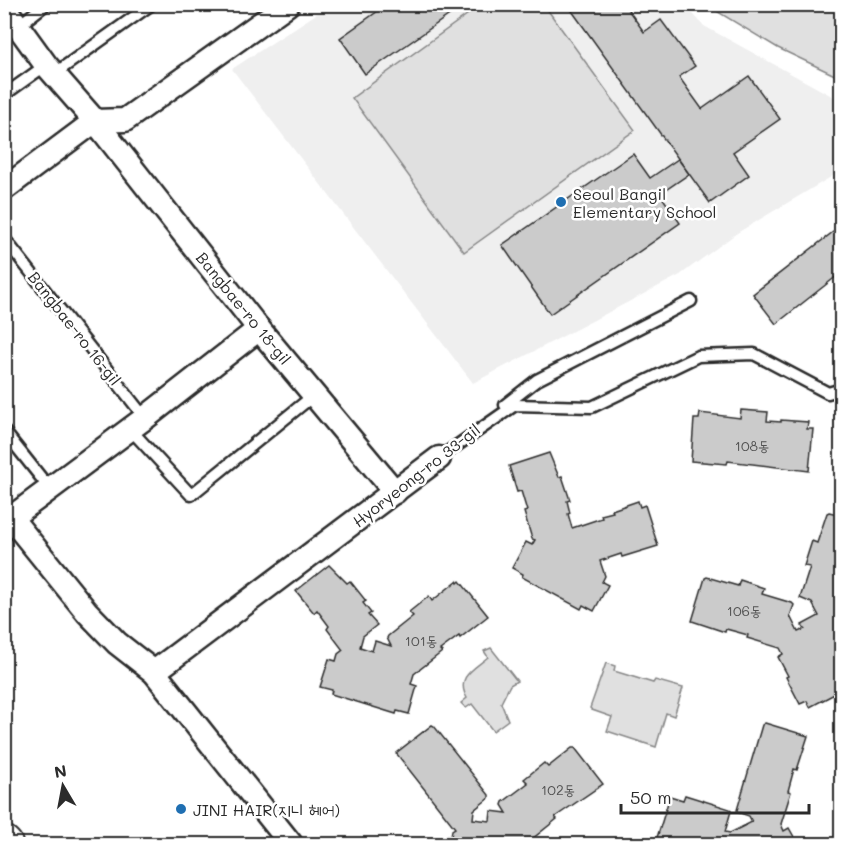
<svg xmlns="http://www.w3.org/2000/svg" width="846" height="849" font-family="Mali,'Poor Story',sans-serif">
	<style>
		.built { fill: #efefef }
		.green { fill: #e0e0e0; stroke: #868686; stroke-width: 1.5 }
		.building { fill: #cbcbcb; stroke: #2b2b2b; stroke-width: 1.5 }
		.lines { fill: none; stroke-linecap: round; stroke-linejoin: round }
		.service-casing { stroke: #2b2b2b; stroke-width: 15 }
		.minor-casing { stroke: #2b2b2b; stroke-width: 27 }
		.secondary-casing { stroke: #2b2b2b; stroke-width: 36 }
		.service { stroke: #fff; stroke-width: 10 }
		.minor { stroke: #fff; stroke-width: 22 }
		.secondary { stroke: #fff; stroke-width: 32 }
		.poi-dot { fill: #1f6fb2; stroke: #fff; stroke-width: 2 }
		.labels { text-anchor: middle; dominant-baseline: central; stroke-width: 5; stroke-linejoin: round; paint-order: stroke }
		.number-label { font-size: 14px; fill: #535353 }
		.poi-label { font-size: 16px; fill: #2b2b2b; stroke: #fff; text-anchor: start }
		.street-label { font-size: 16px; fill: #2b2b2b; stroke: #fff }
	</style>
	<rect width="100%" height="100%" fill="#fff"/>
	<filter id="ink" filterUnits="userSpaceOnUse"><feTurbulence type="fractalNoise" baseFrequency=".0167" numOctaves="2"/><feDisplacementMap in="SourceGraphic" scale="12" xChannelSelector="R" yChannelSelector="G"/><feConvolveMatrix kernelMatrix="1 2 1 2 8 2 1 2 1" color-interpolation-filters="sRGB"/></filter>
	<g filter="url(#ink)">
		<polygon class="built" points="330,5 685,5 704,26 841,101 841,171 737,233 680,275 473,383 232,69"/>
		<g class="green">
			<polygon points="482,4 544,5 635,130 464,252 352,98"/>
			<polygon points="710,5 841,5 841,78 778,48 718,12"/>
			<path d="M491 648 517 681 510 685 501 703 508 720 493 731 472 704 466 708 461 703 467 698C455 677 474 669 488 657L484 651Z"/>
			<polygon points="606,663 615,666 614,671 653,683 655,680 683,688 674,716 666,713 656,747 607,731 612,717 592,710 590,708"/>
		</g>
		<g class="building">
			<polygon points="388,4 465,4 365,74 340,38"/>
			<polygon points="567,4 624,4 644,32 661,20 695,66 679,77 702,109 749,76 780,119 733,152 749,175 710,203"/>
			<polygon points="633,154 650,178 678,159 689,174 660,194 680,223 550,314 502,245"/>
			<polygon points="842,225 842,272 776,324 753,294"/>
			<polygon points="741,410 768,412 767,421 781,422 781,420 808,422 807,429 813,429 809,471 728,461 727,464 691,461 694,419 699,419 700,413 740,418"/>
			<polygon points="549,453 559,477 562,476 570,500 567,501 570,513 568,514 572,528 602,518 601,515 613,512 612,510 638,501 640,507 645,505 658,546 622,557 621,554 600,561 605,576 602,582 608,585 594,611 583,605 581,609 522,577 523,574 512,568 526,542 532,545 535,540 532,539 524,512 527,511 521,491 517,492 509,466"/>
			<polygon points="829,512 842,515 842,690 810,707 807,701 800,704 786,677 788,676 778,657 783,654 780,648 747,638 748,635 726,629 725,632 692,621 705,578 707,577 738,586 740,580 764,588 762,594 792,603 794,605 790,616 798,632 805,629 802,625 819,616 812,603 800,598 810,567 804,566 812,541 817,543 827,513"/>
			<polygon points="329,565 347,583 350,581 366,601 363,603 371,613 368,615 377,625 363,636 360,647 372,651 375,641 391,646 387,638 388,636 413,616 409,612 429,596 432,601 457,581 458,583 460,581 488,616 460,638 459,636 440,650 442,652 414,674 411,684 417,686 409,714 397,711 396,714 331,694 332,690 320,687 329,659 336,661 338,654 343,650 327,629 329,626 317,610 314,613 296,591"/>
			<polygon points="765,723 808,736 797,770 794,769 788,791 791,792 781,824 784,831 789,828 798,844 655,844 670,796 683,800 685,795 730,809 731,811 725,832 730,833 752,822 749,816 737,812 737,810 762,725"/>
			<polygon points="432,725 434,726 489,795 489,798 474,810 473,819 490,821 491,811 507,813 502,805 503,802 528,783 524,779 544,763 548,767 572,748 575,748 603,784 555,817 557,819 531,840 530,844 444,844 445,836 451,837 452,830 455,828 396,753"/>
		</g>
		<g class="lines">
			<defs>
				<g id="service">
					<polyline points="18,26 46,4"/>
					<polyline points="54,74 152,4"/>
					<polyline points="4,95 46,65"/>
					<polyline points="4,238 145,418"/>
					<polyline points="505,405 537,380 691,301"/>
					<polyline points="130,429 191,495 314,395"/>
					<polyline points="4,431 50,489"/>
					<polyline points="439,458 515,405 592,407 698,356 754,354 828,393 842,389"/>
				</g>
				<g id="minor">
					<polyline points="4,7 46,65 95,121 259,329 395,492"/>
					<polyline points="4,189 95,121 125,120 288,4"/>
					<polyline points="11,518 87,612 117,643 154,672 291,844"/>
					<polyline points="4,523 145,418 259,329"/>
					<polyline points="154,672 439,458"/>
				</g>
				<polyline id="secondary" points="4,842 6,844"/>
			</defs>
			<use href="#service" class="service-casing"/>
			<use href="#minor" class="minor-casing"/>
			<use href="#secondary" class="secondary-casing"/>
			<use href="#service" class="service"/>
			<use href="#minor" class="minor"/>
			<use href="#secondary" class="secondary"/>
		</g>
	</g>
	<g class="poi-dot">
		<circle cx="561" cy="202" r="6"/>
		<circle cx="181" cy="809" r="6"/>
	</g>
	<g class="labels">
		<g class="number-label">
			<text x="752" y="445">108동</text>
			<text x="744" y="610">106동</text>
			<text x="421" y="640">101동</text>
			<text x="558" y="789">102동</text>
		</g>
		<g class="poi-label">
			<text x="573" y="193">Seoul Bangil<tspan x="573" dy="18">Elementary School</tspan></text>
			<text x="193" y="809">JINI HAIR(지니 헤어)</text>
		</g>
		<g class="street-label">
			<text transform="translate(244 308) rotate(51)">Bangbae-ro 18-gil</text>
			<text transform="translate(75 328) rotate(52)">Bangbae-ro 16-gil</text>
			<text transform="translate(416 475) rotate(-38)">Hyoryeong-ro 33-gil</text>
		</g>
	</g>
	<rect width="846" height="849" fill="none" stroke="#fff" stroke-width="24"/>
	<rect x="12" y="12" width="822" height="825" fill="none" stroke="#2b2b2b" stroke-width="2" filter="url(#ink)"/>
	<g transform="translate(63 786) rotate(350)" stroke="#ffffff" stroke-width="4.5" paint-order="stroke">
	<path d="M0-4.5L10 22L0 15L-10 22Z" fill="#2b2b2b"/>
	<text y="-9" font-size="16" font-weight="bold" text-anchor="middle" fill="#2b2b2b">N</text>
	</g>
	<path d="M621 804v9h188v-9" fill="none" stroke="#2b2b2b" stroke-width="3"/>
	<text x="630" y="804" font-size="18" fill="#2b2b2b" stroke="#ffffff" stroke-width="4.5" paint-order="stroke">50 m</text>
</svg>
